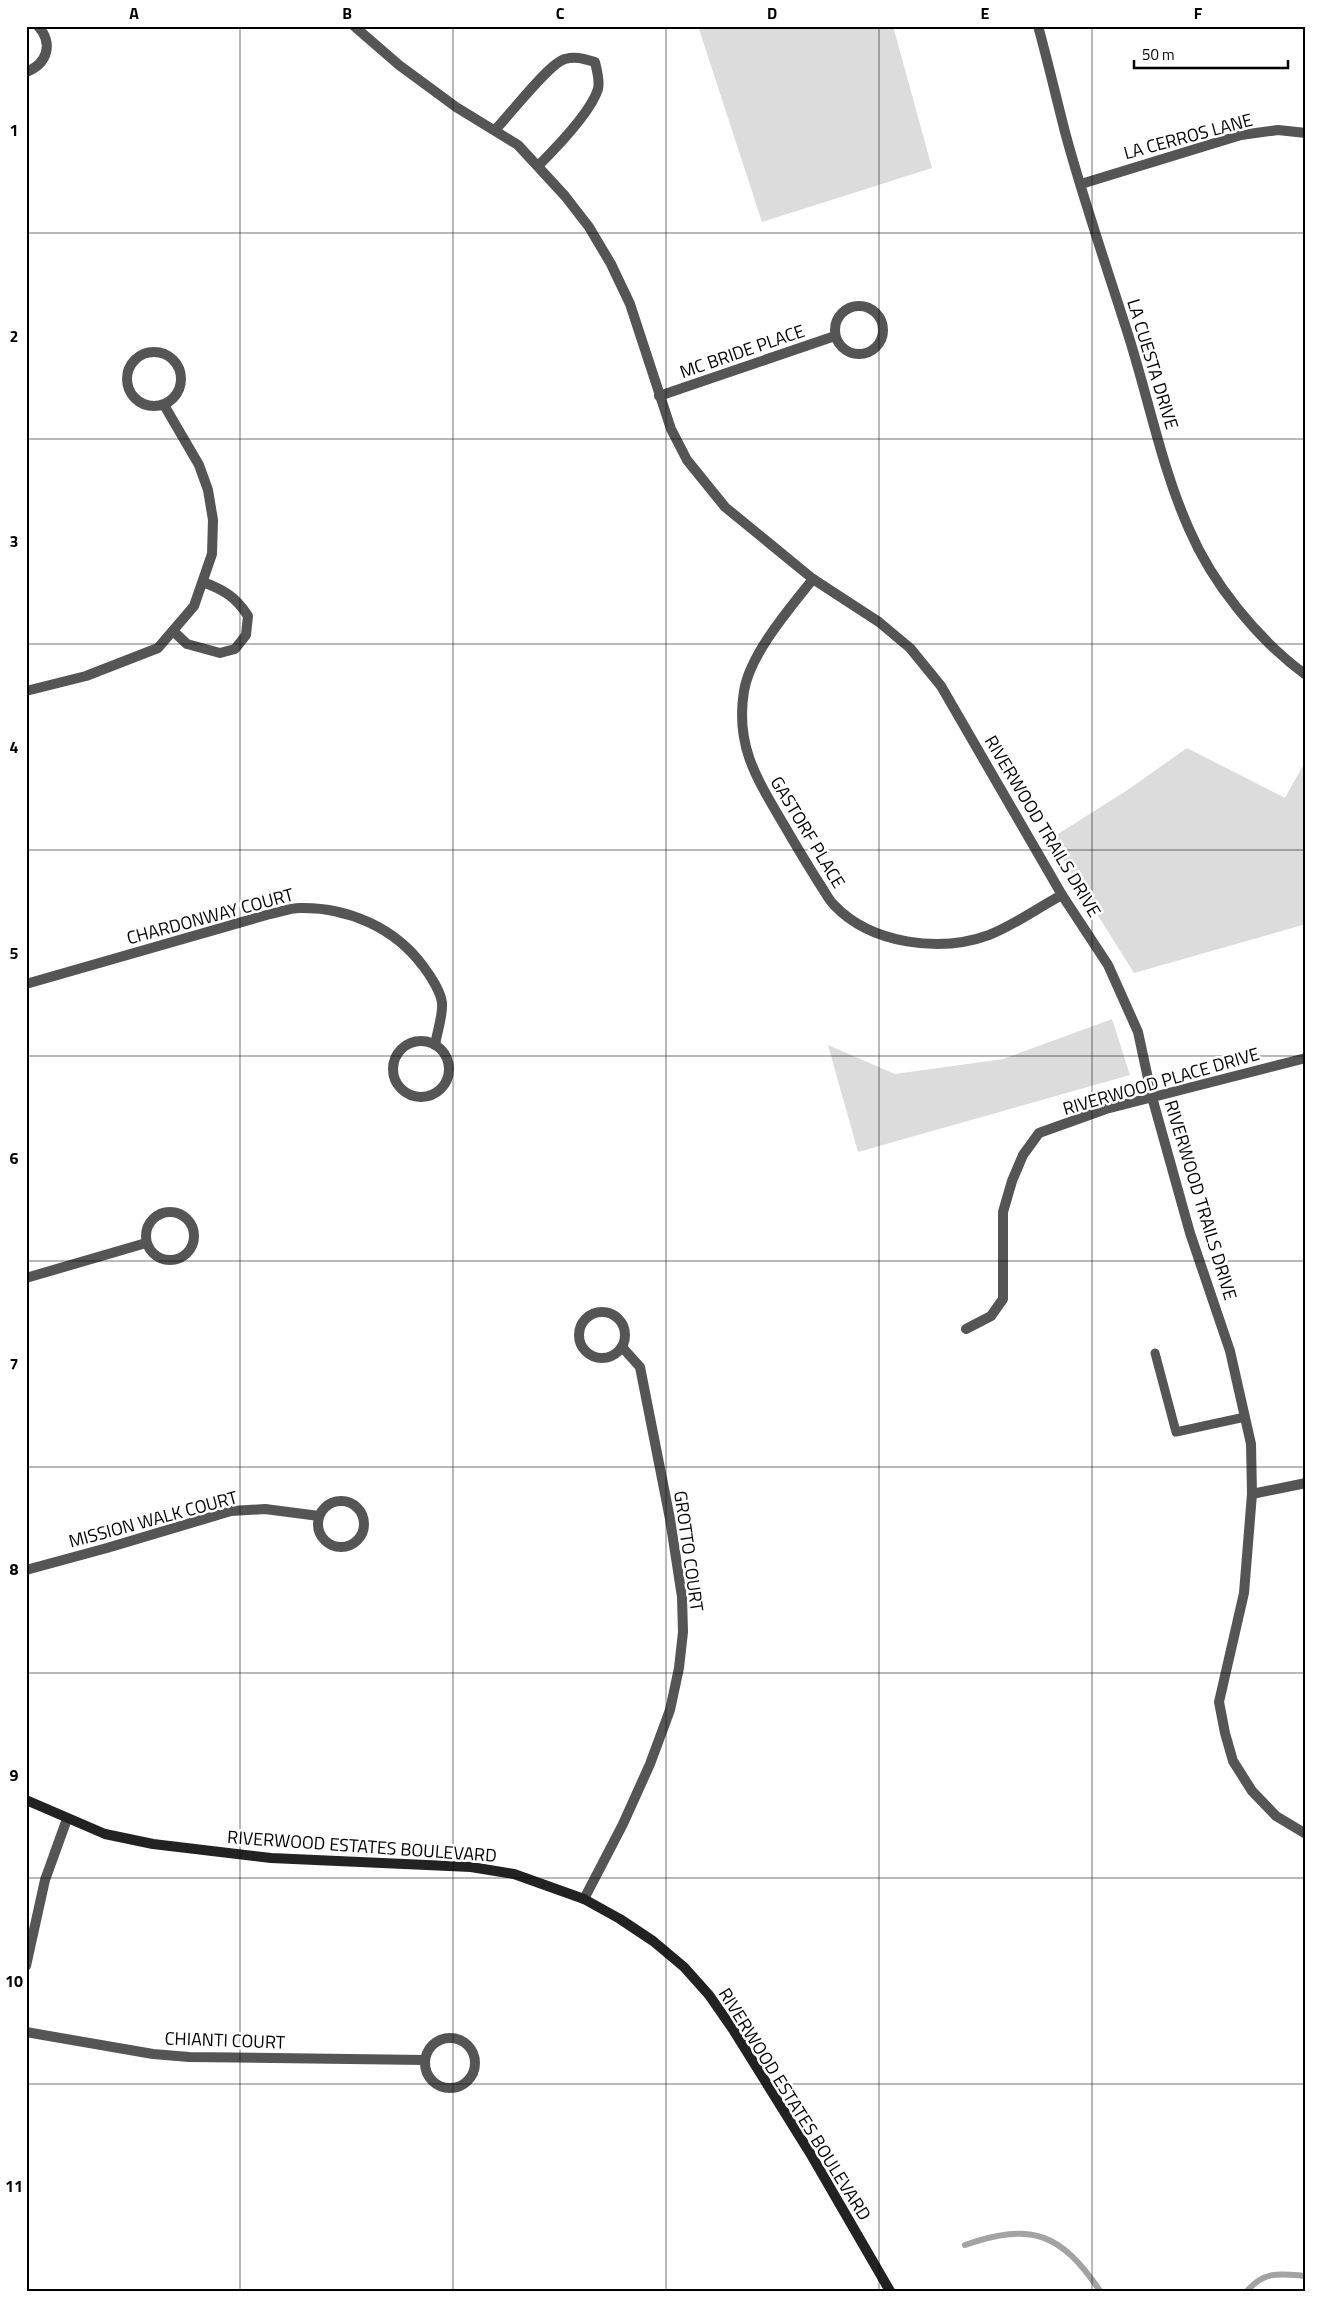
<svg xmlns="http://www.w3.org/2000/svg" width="1332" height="2317" font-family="'Titillium Web',sans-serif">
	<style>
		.green { fill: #dcdcdc }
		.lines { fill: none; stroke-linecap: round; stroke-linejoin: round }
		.stream { stroke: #a3a3a3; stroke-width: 6 }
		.lane { stroke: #555; stroke-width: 9 }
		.street { stroke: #555; stroke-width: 10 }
		.secondary { stroke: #222; stroke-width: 10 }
		.grid { fill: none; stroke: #000; stroke-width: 1; stroke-opacity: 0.55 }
		.labels { text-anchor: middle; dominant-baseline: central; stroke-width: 5; stroke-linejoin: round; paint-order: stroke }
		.street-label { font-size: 18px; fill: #000; stroke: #fff }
		.neatline { fill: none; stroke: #000; stroke-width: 2 }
		.grid-label { font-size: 16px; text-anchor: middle; font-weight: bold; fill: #000 }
	</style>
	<rect width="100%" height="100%" fill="#fff"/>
	<g class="green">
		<polygon points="698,26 893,26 932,168 762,222"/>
		<polygon points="1187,748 1285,798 1306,760 1306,924 1134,973 1050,839 1126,791"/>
		<polygon points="1112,1019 1130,1075 858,1152 828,1045 895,1074 1003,1059"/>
	</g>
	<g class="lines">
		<g class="stream">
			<path d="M965 2245C1032 2222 1061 2233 1100 2291"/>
			<path d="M1247 2291C1265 2270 1281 2274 1306 2276"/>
		</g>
		<polyline class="lane" points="1155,1353 1176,1432 1245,1417"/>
		<g class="street">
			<polyline points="354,26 399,65 456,107 518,145 565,196 589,227 611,264 630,304 671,429 687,460 725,507 813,579 879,622 910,648 941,686 1062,895 1108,965 1138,1032 1152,1097 1190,1233 1230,1351 1251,1444 1252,1494 1244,1593 1219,1702 1225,1733 1233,1761 1252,1791 1276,1816 1306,1834"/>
			<path d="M1038 26C1048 62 1056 97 1065 132 1083 199 1106 265 1127 331 1148 396 1161 466 1189 529 1212 583 1258 640 1306 675"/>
			<path d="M26 72C47 64 54 44 38 26"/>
			<path d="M495 130C508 117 550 62 565 59 576 56 584 59 595 62 597 71 600 80 598 89 591 112 555 149 538 166"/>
			<polyline points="1081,184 1241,135 1278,130 1306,133"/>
			<circle cx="859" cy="330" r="24"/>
			<circle cx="154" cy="379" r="27"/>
			<polyline points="659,396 835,336"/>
			<path d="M813 579C790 608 750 654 744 691 735 746 757 779 784 825 795 844 807 864 819 883 824 890 828 899 834 905 871 944 940 953 989 935 1013 926 1039 907 1062 895"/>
			<path d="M173 631 187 644 220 653 235 649 246 635 248 616C236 597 224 590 203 582"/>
			<polyline points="26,691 86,676 158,648 194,606 212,554 213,520 208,490 199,465 164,405"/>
			<path d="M26 984 270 914C280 912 290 908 300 908 348 907 395 928 423 966 430 975 441 992 442 1003 443 1016 437 1032 435 1045"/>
			<circle cx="421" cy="1069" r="28"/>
			<circle cx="170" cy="1236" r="24"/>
			<polyline points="26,1278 146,1243"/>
			<circle cx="602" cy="1335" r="23"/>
			<polyline points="966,1329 991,1316 1003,1299 1003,1212 1012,1181 1023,1155 1039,1133 1106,1109 1306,1058"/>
			<polyline points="1252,1494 1306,1483"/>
			<circle cx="341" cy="1524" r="23"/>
			<polyline points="26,1570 107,1548 231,1511 265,1509 319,1516"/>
			<polyline points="584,1899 623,1824 650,1764 670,1710 679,1668 683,1632 682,1597 670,1519 640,1367 622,1347"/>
			<polyline points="26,1966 45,1880 67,1819"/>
			<polyline points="26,2032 153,2054 189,2057 425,2060"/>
			<circle cx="450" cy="2063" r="25"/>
		</g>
		<polyline class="secondary" points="26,1800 105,1834 153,1844 271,1858 471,1867 514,1874 584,1899 620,1919 653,1941 684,1967 709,1995 734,2031 810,2153 890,2291"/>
	</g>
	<path class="grid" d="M240 26V2291M453 26V2291M666 26V2291M879 26V2291M1092 26V2291M26 233H1306M26 439H1306M26 644H1306M26 850H1306M26 1056H1306M26 1261H1306M26 1467H1306M26 1673H1306M26 1878H1306M26 2084H1306"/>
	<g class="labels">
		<g class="street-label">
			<text transform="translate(1188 136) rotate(-15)">LA CERROS LANE</text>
			<text transform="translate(742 351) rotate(-19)">MC BRIDE PLACE</text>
			<text transform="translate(1153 364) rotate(73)">LA CUESTA DRIVE</text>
			<text transform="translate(1043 826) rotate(59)">RIVERWOOD TRAILS DRIVE</text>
			<text transform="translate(808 832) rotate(59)">GASTORF PLACE</text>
			<text transform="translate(210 916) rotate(-15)">CHARDONWAY COURT</text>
			<text transform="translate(1161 1081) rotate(-16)">RIVERWOOD PLACE DRIVE</text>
			<text transform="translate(1201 1200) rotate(73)">RIVERWOOD TRAILS DRIVE</text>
			<text transform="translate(153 1519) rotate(-15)">MISSION WALK COURT</text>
			<text transform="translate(689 1551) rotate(82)">GROTTO COURT</text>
			<text transform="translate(362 1846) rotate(4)">RIVERWOOD ESTATES BOULEVARD</text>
			<text transform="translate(225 2040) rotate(2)">CHIANTI COURT</text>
			<text transform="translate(795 2104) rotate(58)">RIVERWOOD ESTATES BOULEVARD</text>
		</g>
	</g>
	<rect width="1332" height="2317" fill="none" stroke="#ffffff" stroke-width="55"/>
	<path d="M1134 60v8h154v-8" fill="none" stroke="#000000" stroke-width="2.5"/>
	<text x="1142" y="60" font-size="15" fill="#000000" stroke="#ffffff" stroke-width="4" paint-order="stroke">50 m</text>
	<rect x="28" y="28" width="1276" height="2262" class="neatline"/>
	<g class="grid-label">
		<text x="134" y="19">A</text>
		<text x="347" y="19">B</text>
		<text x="560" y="19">C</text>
		<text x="772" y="19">D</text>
		<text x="985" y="19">E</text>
		<text x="1198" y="19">F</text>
		<text x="14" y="136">1</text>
		<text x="14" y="342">2</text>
		<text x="14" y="547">3</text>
		<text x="14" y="753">4</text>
		<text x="14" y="959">5</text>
		<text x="14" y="1164">6</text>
		<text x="14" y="1370">7</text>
		<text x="14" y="1575">8</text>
		<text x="14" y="1781">9</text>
		<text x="14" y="1987">10</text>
		<text x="14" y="2192">11</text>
	</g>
</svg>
